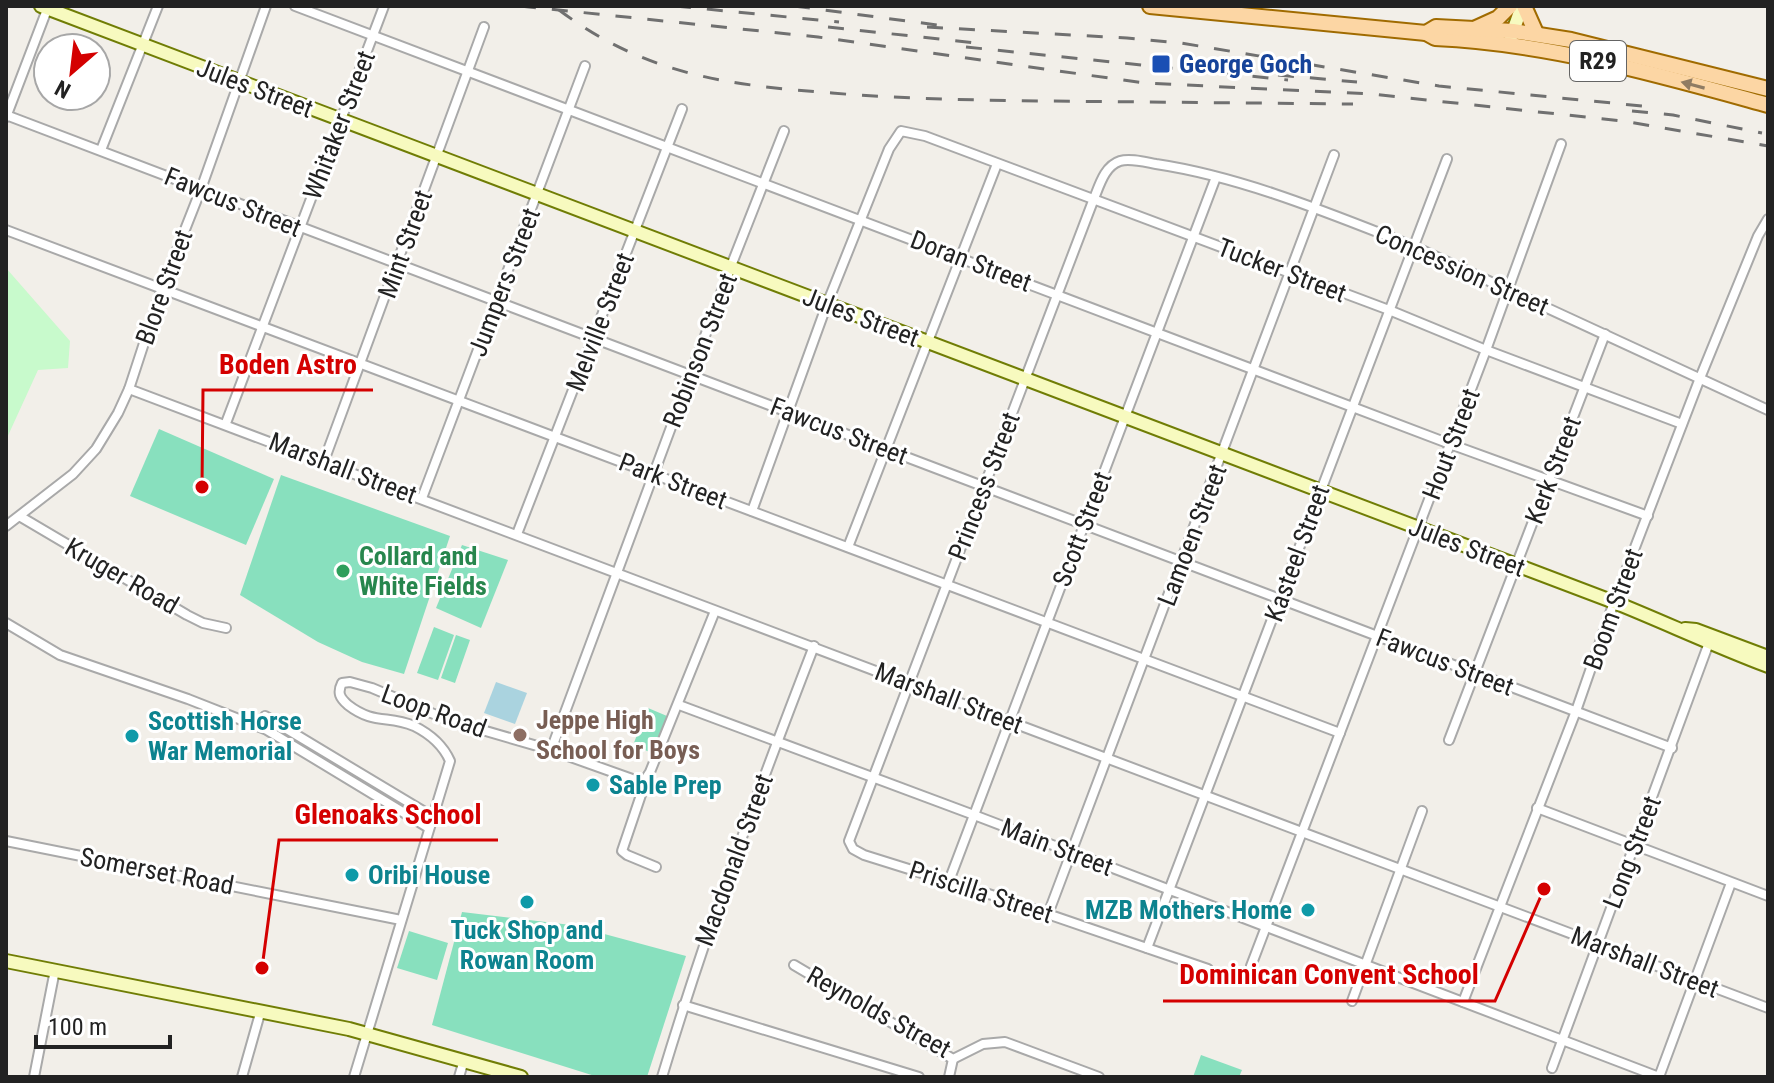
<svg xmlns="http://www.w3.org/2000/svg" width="1774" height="1083" font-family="'Roboto Condensed',sans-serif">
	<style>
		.park { fill: #c8facc }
		.pitch { fill: #88e0be }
		.water { fill: #aad3df }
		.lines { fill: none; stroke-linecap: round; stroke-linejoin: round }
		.minor-casing { stroke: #a9a9a9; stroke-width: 12 }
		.secondary-casing { stroke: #707d05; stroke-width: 16 }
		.primary-casing { stroke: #a06b00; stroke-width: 18 }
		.minor { stroke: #fff; stroke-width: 8 }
		.secondary { stroke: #f7fabf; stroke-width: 12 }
		.primary { stroke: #fcd6a4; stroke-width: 14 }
		.rail { stroke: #707070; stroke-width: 3; stroke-dasharray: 16 16; stroke-linecap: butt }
		.oneway { fill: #8f7c63 }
		.transit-dot { fill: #1a4fb4; stroke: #fff; stroke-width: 3 }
		.leisure-dot { fill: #2e9e5b; stroke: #fff; stroke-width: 3 }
		.education-dot { fill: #8d6e63; stroke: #fff; stroke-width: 3 }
		.culture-dot { fill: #0f9aa8; stroke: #fff; stroke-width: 3 }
		.labels { text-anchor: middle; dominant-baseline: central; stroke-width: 6; stroke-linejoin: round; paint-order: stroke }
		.shield { fill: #fff; stroke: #646464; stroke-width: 2 }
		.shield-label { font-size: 24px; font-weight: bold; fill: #222 }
		.transit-label { font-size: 26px; font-weight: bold; fill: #164399; stroke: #fff; text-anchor: start }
		.street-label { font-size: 26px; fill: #222; stroke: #fff }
		.leisure-label { font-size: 26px; font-weight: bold; fill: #27864d; stroke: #fff; text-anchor: start }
		.education-label { font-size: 26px; font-weight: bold; fill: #785e54; stroke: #fff; text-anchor: start }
		.culture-label { font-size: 26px; font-weight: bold; fill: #0d838f; stroke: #fff; text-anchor: start }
		.leader { fill: none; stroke: #d40000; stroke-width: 3 }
		.callout-dot { fill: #d40000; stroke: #fff; stroke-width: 3 }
		.callout-label { font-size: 28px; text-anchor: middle; font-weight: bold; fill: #d40000; stroke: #fff; stroke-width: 6; stroke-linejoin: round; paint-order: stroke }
	</style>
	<rect width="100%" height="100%" fill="#f2efe9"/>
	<polygon class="park" points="6,268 70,341 68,368 38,370 6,440"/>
	<g class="pitch">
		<polygon points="159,429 274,479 246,545 130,496"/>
		<polygon points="281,475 450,536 404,674 362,662 318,642 240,595"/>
		<polygon points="462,545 508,560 481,628 436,608"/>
		<polygon points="434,627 454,635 438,680 417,673"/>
		<polygon points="456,635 470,640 455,683 441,678"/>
		<polygon points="648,708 667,716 652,753 633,745"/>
		<polygon points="462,912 571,925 686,956 647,1077 598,1077 432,1025"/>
		<polygon points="409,931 448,943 437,980 397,968"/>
		<polygon points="1201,1055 1242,1070 1239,1077 1193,1077"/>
	</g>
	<polygon class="water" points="496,682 527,693 515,724 484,713"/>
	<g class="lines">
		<defs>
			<g id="minor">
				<polyline points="295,6 1450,444 1648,516"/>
				<polyline points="6,115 1672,748"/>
				<polyline points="6,117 48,7"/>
				<polyline points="101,150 158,6"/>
				<polyline points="6,230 1340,733"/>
				<polyline points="129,389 1768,1008"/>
				<polyline points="226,423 384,6"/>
				<polyline points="324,461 484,27"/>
				<polyline points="422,498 585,66"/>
				<polyline points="752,511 827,304 889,149 901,131 925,136 1389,310 1486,350 1682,424"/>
				<polyline points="21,517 187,615 203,623 226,628"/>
				<polyline points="6,526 73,474 96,449 118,413 129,389 162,288 201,189 266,6"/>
				<polyline points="517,534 682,109"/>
				<polyline points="848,547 997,164"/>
				<polyline points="6,623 60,655 188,699 267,730 429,828"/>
				<polyline points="679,705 974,815 1659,1077 1731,883"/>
				<polyline points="265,716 433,817"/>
				<polyline points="1449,740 1605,334"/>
				<polyline points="551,750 731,266 784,131"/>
				<polyline points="640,781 643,789 622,851 627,855 656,867"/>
				<polyline points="1537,808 1768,896"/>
				<polyline points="6,841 401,920"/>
				<polyline points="949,881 1216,177"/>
				<polyline points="1048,914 1334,155"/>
				<polyline points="1147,948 1447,159"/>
				<polyline points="794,965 953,1059 983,1044 1005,1042 1099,1077"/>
				<polyline points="1251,966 1486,350 1561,144"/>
				<path d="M1208 969 995 896 864 855 853 849 849 841 1093 201C1099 187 1104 166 1120 161 1130 158 1145 162 1156 164 1243 177 1331 214 1413 246L1768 410"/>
				<polyline points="1352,1001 1422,811"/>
				<polyline points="1463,1002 1576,711 1614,602 1700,378 1758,236 1768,219"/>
				<polyline points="683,1005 919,1077"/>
				<polyline points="1552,1068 1710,640"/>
				<polyline points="34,1077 55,970"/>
				<polyline points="242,1077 261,1010"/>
				<path d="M354 1077 450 761C443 745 430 734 414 726 388 715 374 725 348 705 340 698 337 693 342 683L350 682 372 688 448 720 551 750 635 780 644 781 650 772 715 611"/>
				<polyline points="459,1077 464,1060"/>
				<path d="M662 1077C706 931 759 788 814 646"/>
				<polyline points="949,1077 953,1059"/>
			</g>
			<g id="secondary">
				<path d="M41 6 1614 602C1666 623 1715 646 1768 666"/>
				<polyline points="1511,37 1522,6"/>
				<polyline points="1685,629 1696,630 1768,657"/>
				<polyline points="6,961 349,1029 521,1077"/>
			</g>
			<g id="primary">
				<path d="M1150 6 1426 33 1435 38C1549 43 1659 75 1768 105"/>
				<polyline points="1524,6 1536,33"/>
				<polyline points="1476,28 1498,18 1510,6"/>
				<polyline points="1426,33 1436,27 1513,31 1571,40 1768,89"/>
			</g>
		</defs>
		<use href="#minor" class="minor-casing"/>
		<use href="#secondary" class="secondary-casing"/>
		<use href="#primary" class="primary-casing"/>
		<use href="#minor" class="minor"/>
		<use href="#secondary" class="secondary"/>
		<use href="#primary" class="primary"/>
		<g class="rail">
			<polyline points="520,6 818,37 1144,83 1371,94 1623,121 1768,146"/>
			<polyline points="675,6 839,22"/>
			<polyline points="794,6 937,25"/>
			<path d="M559 10C646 75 727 85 832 93 903 99 973 100 1044 101 1147 102 1250 103 1353 104"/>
			<polyline points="828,27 976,43"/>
			<polyline points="927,27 1127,38 1181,43 1439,86 1642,106"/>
			<polyline points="966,47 1288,80"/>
			<polyline points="1278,75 1357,82"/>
			<polyline points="1632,111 1673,115 1762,133"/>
		</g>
	</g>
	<defs><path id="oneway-solid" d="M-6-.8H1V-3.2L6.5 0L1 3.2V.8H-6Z" transform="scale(2)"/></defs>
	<use class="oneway" href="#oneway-solid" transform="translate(1693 85) rotate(-165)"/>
	<rect class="transit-dot" x="1151" y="54" width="20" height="20" rx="4"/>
	<circle class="leisure-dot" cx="343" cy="571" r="8"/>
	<circle class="education-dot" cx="520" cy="735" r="8"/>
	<g class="culture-dot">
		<circle cx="132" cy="736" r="8"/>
		<circle cx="593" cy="785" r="8"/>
		<circle cx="352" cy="875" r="8"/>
		<circle cx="527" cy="902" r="8"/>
		<circle cx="1308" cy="910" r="8"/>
	</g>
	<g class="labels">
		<rect class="shield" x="1570" y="41" width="56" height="40" rx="6"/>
		<g class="shield-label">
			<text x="1598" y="61">R29</text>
		</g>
		<g class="transit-label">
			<text x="1179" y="64">George Goch</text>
		</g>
		<g class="street-label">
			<text transform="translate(255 88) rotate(21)">Jules Street</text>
			<text transform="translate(339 125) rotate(-69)">Whitaker Street</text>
			<text transform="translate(233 202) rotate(22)">Fawcus Street</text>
			<text transform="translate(405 244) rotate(-70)">Mint Street</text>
			<text transform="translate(971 261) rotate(21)">Doran Street</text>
			<text transform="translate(1282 270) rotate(21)">Tucker Street</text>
			<text transform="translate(1462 270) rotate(24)">Concession Street</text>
			<text transform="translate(504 282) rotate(-69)">Jumpers Street</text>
			<text transform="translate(164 287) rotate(-70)">Blore Street</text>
			<text transform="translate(861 317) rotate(21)">Jules Street</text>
			<text transform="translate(600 322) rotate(-69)">Melville Street</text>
			<text transform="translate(700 350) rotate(-69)">Robinson Street</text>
			<text transform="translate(839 431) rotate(21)">Fawcus Street</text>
			<text transform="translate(1451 444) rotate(-69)">Hout Street</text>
			<text transform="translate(343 468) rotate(21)">Marshall Street</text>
			<text transform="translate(1553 470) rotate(-69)">Kerk Street</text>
			<text transform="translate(673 481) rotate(21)">Park Street</text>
			<text transform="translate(984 486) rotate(-69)">Princess Street</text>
			<text transform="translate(1082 529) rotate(-69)">Scott Street</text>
			<text transform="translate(1192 535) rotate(-69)">Lamoen Street</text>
			<text transform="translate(1467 547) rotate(21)">Jules Street</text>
			<text transform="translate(1297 553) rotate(-70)">Kasteel Street</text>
			<text transform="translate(122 576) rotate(30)">Kruger Road</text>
			<text transform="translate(1613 609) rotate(-70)">Boom Street</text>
			<text transform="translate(1445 662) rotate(21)">Fawcus Street</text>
			<text transform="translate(949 698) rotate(21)">Marshall Street</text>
			<text transform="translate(434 711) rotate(20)">Loop Road</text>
			<text transform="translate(1057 847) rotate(21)">Main Street</text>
			<text transform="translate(1632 852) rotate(-69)">Long Street</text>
			<text transform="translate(734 860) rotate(-70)">Macdonald Street</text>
			<text transform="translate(157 871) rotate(11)">Somerset Road</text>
			<text transform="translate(981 892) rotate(18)">Priscilla Street</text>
			<text transform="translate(1645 962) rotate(21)">Marshall Street</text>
			<text transform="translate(879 1012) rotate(29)">Reynolds Street</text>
		</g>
		<g class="leisure-label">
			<text x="359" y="556">Collard and<tspan x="359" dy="30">White Fields</tspan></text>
		</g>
		<g class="education-label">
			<text x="536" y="720">Jeppe High<tspan x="536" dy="30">School for Boys</tspan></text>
		</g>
		<g class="culture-label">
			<text x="148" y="721">Scottish Horse<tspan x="148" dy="30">War Memorial</tspan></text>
			<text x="609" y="785">Sable Prep</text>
			<text x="368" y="875">Oribi House</text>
			<text x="1292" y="910" text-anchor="end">MZB Mothers Home</text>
			<text x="527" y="930" text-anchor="middle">Tuck Shop and<tspan x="527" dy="30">Rowan Room</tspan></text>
		</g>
	</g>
	<path class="leader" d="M202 487L203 390H373M262 968L279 840H498M1544 889L1495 1001H1163"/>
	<g class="callout-dot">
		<circle cx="202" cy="487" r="8"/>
		<circle cx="262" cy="968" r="8"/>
		<circle cx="1544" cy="889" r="8"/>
	</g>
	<g class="callout-label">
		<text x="288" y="374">Boden Astro</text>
		<text x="388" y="824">Glenoaks School</text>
		<text x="1329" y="984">Dominican Convent School</text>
	</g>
	<rect width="1774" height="1083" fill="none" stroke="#222222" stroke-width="16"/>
	<g transform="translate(72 72) rotate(208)"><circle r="38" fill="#ffffff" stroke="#a7a7a7" stroke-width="2"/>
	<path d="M0-6L14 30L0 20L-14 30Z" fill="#d40000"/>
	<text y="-12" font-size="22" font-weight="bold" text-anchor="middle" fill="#222222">N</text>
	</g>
	<path d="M36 1035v12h134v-12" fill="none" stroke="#222222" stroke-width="4"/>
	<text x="48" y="1035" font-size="24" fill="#222222" stroke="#ffffff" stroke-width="6" paint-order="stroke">100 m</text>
</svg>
